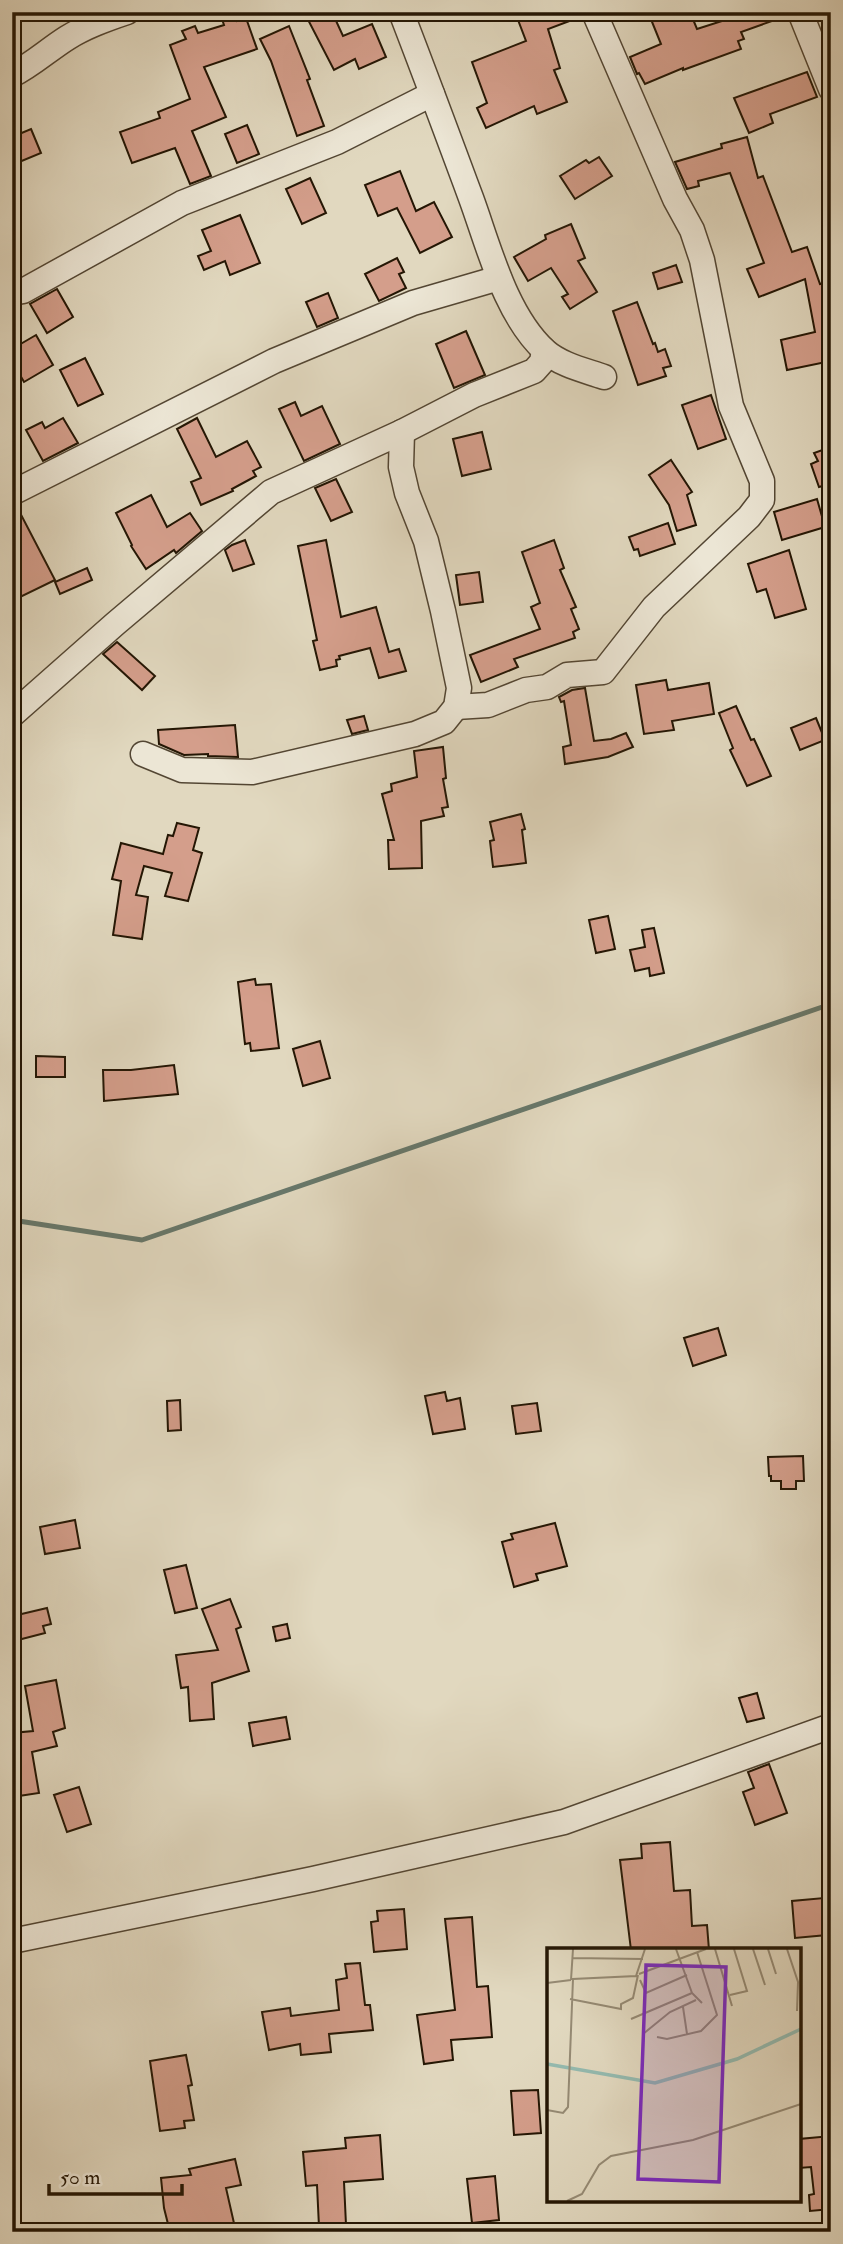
<svg xmlns="http://www.w3.org/2000/svg" width="843" height="2244" font-family="'IM FELL Double Pica',serif">
	<style>
		.lines { fill: none; stroke-linecap: round; stroke-linejoin: round }
		.stream { stroke: #67786b; stroke-width: 5 }
		.building { fill: #d49e8b; stroke: #241604; stroke-width: 2 }
		.minor-casing { stroke: #534633; stroke-width: 27 }
		.minor { stroke: #ece6d5; stroke-width: 24 }
		.inset-river { fill: none; stroke: #94baaf; stroke-width: 3.5 }
		.inset-road { fill: none; stroke: #958a74; stroke-width: 2 }
		.view { fill: #7b2cbf; fill-opacity: 0.15; stroke: #7b2cbf; stroke-width: 3.5 }
		.inset-edge { fill: none; stroke: #241604; stroke-width: 3.5 }
	</style>
	<rect width="100%" height="100%" fill="#e1d8bf"/>
	<filter id="stains"><feTurbulence type="fractalNoise" baseFrequency=".00286" numOctaves="4"/><feColorMatrix values="0 0 0 0 .2 0 0 0 0 .09 0 0 0 0 .02 0 0 0 .5 -.17"/></filter>
	<radialGradient id="worn" r=".72"><stop offset=".6" stop-color="#630" stop-opacity="0"/><stop offset="1" stop-color="#630" stop-opacity=".3"/></radialGradient>
	<g class="lines">
		<polyline class="stream" points="12,1220 142,1240 831,1004"/>
	</g>
	<g class="building">
		<polygon points="234,12 237,21 246,18 257,49 204,67 226,117 192,131 211,176 190,184 175,148 132,163 120,132 160,118 158,112 190,99 170,45 186,39 182,31 195,26 198,33 224,25 221,16"/>
		<polygon points="304,12 332,12 343,36 372,24 386,57 359,69 355,59 334,70"/>
		<polygon points="515,12 579,12 580,17 548,29 560,68 554,70 567,102 537,114 534,106 486,128 477,108 487,103 472,62 526,41"/>
		<polygon points="648,12 690,12 697,29 750,12 785,12 786,16 741,32 744,39 738,41 741,49 683,70 683,68 645,84 639,73 637,74 630,57 661,44"/>
		<polygon points="289,26 310,79 307,80 324,126 297,136 271,61 260,39"/>
		<polygon points="807,72 817,97 770,114 773,123 749,133 734,98"/>
		<polygon points="247,125 259,154 237,163 225,134"/>
		<polygon points="31,129 41,153 12,165 12,137"/>
		<polygon points="747,137 758,178 763,176 792,252 807,247 820,284 831,282 831,361 787,370 781,340 815,332 805,279 759,297 747,269 764,263 730,173 698,181 699,186 687,189 675,162 722,148 721,144"/>
		<polygon points="599,157 612,176 575,199 560,176 586,160 589,163"/>
		<polygon points="400,171 416,211 434,202 452,237 420,253 397,208 378,216 365,185"/>
		<polygon points="310,178 326,213 302,224 286,189"/>
		<polygon points="240,215 260,263 230,275 225,261 204,270 198,256 211,251 202,230"/>
		<polygon points="571,224 585,258 578,261 597,292 570,309 562,297 568,294 551,268 528,281 514,257 546,239 545,235"/>
		<polygon points="397,258 404,272 399,274 406,288 379,301 365,274"/>
		<polygon points="676,265 682,282 658,289 653,273"/>
		<polygon points="57,289 73,317 47,333 30,304"/>
		<polygon points="328,293 338,318 317,327 306,302"/>
		<polygon points="637,302 653,344 655,343 658,352 665,349 671,366 663,368 666,376 638,385 613,311"/>
		<polygon points="466,331 485,375 454,388 436,344"/>
		<polygon points="36,335 53,365 24,382 12,361 12,349"/>
		<polygon points="85,358 103,394 78,406 60,370"/>
		<polygon points="711,395 726,439 698,449 682,405"/>
		<polygon points="295,402 301,416 322,406 340,444 304,461 279,409"/>
		<polygon points="63,418 78,443 43,461 26,430 42,422 45,428"/>
		<polygon points="197,418 216,457 247,441 261,467 253,471 256,476 232,489 233,491 201,505 191,482 201,478 177,429"/>
		<polygon points="482,432 491,469 462,476 453,439"/>
		<polygon points="831,447 831,492 829,492 826,485 819,487 811,464 818,461 814,453"/>
		<polygon points="671,460 692,492 687,495 696,525 677,531 669,505 649,475"/>
		<polygon points="336,479 352,512 331,521 315,488"/>
		<polygon points="151,495 167,527 190,513 202,531 176,553 174,550 146,569 131,546 132,545 116,513"/>
		<polygon points="817,499 825,527 782,540 774,512"/>
		<polygon points="17,507 55,580 12,601 12,508"/>
		<polygon points="668,523 675,544 640,556 638,549 634,550 629,537"/>
		<polygon points="245,540 254,564 233,571 225,550 232,545"/>
		<polygon points="326,540 341,617 376,607 389,652 399,649 406,671 379,678 370,648 339,656 340,659 336,660 337,666 320,670 313,641 317,640 298,546"/>
		<polygon points="554,540 564,568 560,570 576,607 571,609 579,629 573,632 575,638 514,659 518,667 481,682 470,655 540,629 531,607 540,603 522,552"/>
		<polygon points="789,550 806,609 775,618 766,589 757,592 748,564"/>
		<polygon points="87,568 92,580 60,594 55,582"/>
		<polygon points="479,572 483,602 460,605 456,575"/>
		<polygon points="117,642 155,676 142,690 103,654"/>
		<polygon points="666,680 668,690 709,683 714,714 672,721 674,730 644,734 636,685"/>
		<polygon points="585,688 594,741 611,739 626,733 633,747 608,757 565,764 563,747 571,745 564,701 561,702 559,697 572,690"/>
		<polygon points="736,706 751,740 754,739 771,776 747,786 730,750 733,748 719,713"/>
		<polygon points="364,716 368,730 352,734 347,720"/>
		<polygon points="816,718 825,740 800,750 791,728"/>
		<polygon points="235,725 238,757 208,756 208,754 184,755 159,744 158,730"/>
		<polygon points="443,747 446,778 443,779 448,807 442,808 444,816 421,821 422,868 389,869 388,840 394,840 382,794 392,791 391,784 417,777 414,751"/>
		<polygon points="521,814 525,829 522,830 526,863 493,867 490,841 494,840 490,822"/>
		<polygon points="177,823 199,828 193,850 202,853 188,901 165,896 172,873 144,866 136,895 148,897 142,939 113,935 121,881 112,879 121,843 163,854 168,835 173,836"/>
		<polygon points="608,916 615,949 596,953 589,920"/>
		<polygon points="654,928 664,973 650,976 649,968 635,971 630,950 645,947 642,930"/>
		<polygon points="255,979 256,985 271,984 279,1048 251,1051 250,1043 245,1044 238,982"/>
		<polygon points="320,1041 330,1078 303,1086 293,1049"/>
		<polygon points="36,1056 65,1057 65,1077 36,1077"/>
		<polygon points="174,1065 178,1094 104,1101 103,1070 131,1070"/>
		<polygon points="718,1328 726,1355 693,1366 684,1338"/>
		<polygon points="445,1392 447,1401 460,1398 465,1429 433,1434 425,1396"/>
		<polygon points="180,1400 181,1430 168,1431 167,1401"/>
		<polygon points="537,1403 541,1431 516,1434 512,1406"/>
		<polygon points="803,1456 804,1481 796,1481 796,1489 781,1489 781,1481 771,1481 771,1476 769,1476 768,1457"/>
		<polygon points="75,1520 80,1548 45,1554 40,1527"/>
		<polygon points="555,1523 567,1566 536,1574 538,1580 514,1587 502,1542 513,1539 511,1534"/>
		<polygon points="186,1565 197,1608 175,1613 164,1570"/>
		<polygon points="230,1599 241,1627 236,1629 249,1671 212,1683 214,1719 190,1721 188,1687 181,1688 176,1655 218,1650 202,1609"/>
		<polygon points="47,1608 51,1624 43,1626 45,1633 18,1640 13,1616"/>
		<polygon points="287,1624 290,1638 276,1641 273,1627"/>
		<polygon points="56,1680 65,1728 53,1732 57,1746 32,1752 39,1793 12,1797 12,1733 33,1731 25,1686"/>
		<polygon points="757,1693 764,1718 747,1722 739,1698"/>
		<polygon points="286,1717 290,1739 253,1746 249,1723"/>
		<polygon points="769,1764 787,1813 755,1825 743,1792 754,1788 748,1772"/>
		<polygon points="79,1787 91,1824 67,1832 54,1795"/>
		<polygon points="670,1842 674,1891 690,1890 692,1926 707,1925 709,1950 631,1950 620,1860 642,1858 641,1844"/>
		<polygon points="824,1898 827,1935 795,1938 792,1901"/>
		<polygon points="404,1909 407,1949 374,1952 371,1922 378,1921 377,1911"/>
		<polygon points="472,1917 477,1987 488,1986 492,2037 451,2040 453,2060 424,2064 417,2015 455,2010 445,1919"/>
		<polygon points="360,1963 365,2005 370,2005 373,2030 329,2034 331,2052 301,2055 300,2044 269,2050 262,2012 290,2008 291,2016 339,2010 336,1980 347,1978 345,1964"/>
		<polygon points="186,2055 192,2085 188,2086 194,2120 184,2121 185,2128 160,2131 150,2061"/>
		<polygon points="538,2090 541,2133 514,2135 511,2091"/>
		<polygon points="380,2135 383,2179 344,2182 346,2225 319,2227 317,2185 306,2186 303,2152 346,2148 345,2138"/>
		<polygon points="831,2136 831,2209 810,2211 809,2195 814,2194 811,2167 799,2168 799,2139"/>
		<polygon points="235,2159 241,2185 226,2188 236,2232 170,2232 164,2208 161,2178 191,2175 189,2169"/>
		<polygon points="495,2176 499,2220 472,2223 467,2179"/>
	</g>
	<g class="lines">
		<defs>
			<g id="minor">
				<path d="M401 12C425 74 448 136 471 198 489 247 505 314 545 351 561 365 584 370 604 377"/>
				<polyline points="800,12 831,89"/>
				<path d="M12 75C32 65 48 50 67 38 86 26 106 19 127 12"/>
				<polyline points="12,293 23,291 182,203 337,142 432,94"/>
				<polyline points="12,493 274,361 413,303 499,278"/>
				<polyline points="456,707 488,705 526,690 547,687 567,675 603,672 654,607 749,517 762,500 762,481 731,406 702,260 692,230 675,199 594,12"/>
				<polyline points="12,715 115,624 271,492 402,432 474,395 534,371 542,362 544,350"/>
				<polyline points="143,754 182,770 252,772 415,734 444,722 456,707 459,688 443,611 426,541 407,493 401,467 402,432"/>
				<polyline points="12,1941 313,1879 564,1822 831,1726"/>
			</g>
		</defs>
		<use href="#minor" class="minor-casing"/>
		<use href="#minor" class="minor"/>
	</g>
	<g transform="translate(547 1948)">
		<rect width="254" height="254" fill="#e1d8bf"/>
		<path class="inset-river" d="M0 116 108 135 190 111 254 81"/>
		<path class="inset-road" d="M129 1 145 45 155 55M168 1 185 58M206 1 218 37M221 1 229 26M240 1 251 34 250 63M26 10 96 11M92 26 159 1M24 32 26 1M93 32 99 45 140 27M0 35 24 32M183 47 200 43 187 1M23 51 74 61V56L86 50 91 27M136 59 140 86M84 71 145 45M96 86 123 64 149 52M110 89 120 91 154 83 170 67 150 4M0 162 16 165 21 159 26 31 89 28 98 1M20 253 35 246 52 217 64 208 146 192 254 156"/>
		<path class="view" d="M99 17 179 19 172 234 91 231Z"/>
		<rect width="254" height="254" class="inset-edge"/>
	</g>
	<rect width="843" height="2244" fill="none" stroke="#e1d8bf" stroke-width="42"/>
	<rect x="14" y="14" width="815" height="2216" fill="none" stroke="#241604" stroke-width="3.5"/>
	<rect x="21" y="21" width="801" height="2202" fill="none" stroke="#241604" stroke-width="2"/>
	<path d="M49 2184v10h133v-10" fill="none" stroke="#241604" stroke-width="3.5"/>
	<text x="60" y="2184" font-size="21" fill="#241604" stroke="#ece6d5" stroke-width="5" paint-order="stroke">50 m</text>
	<rect width="100%" height="100%" filter="url(#stains)"/>
	<rect width="100%" height="100%" fill="url(#worn)"/>
</svg>
